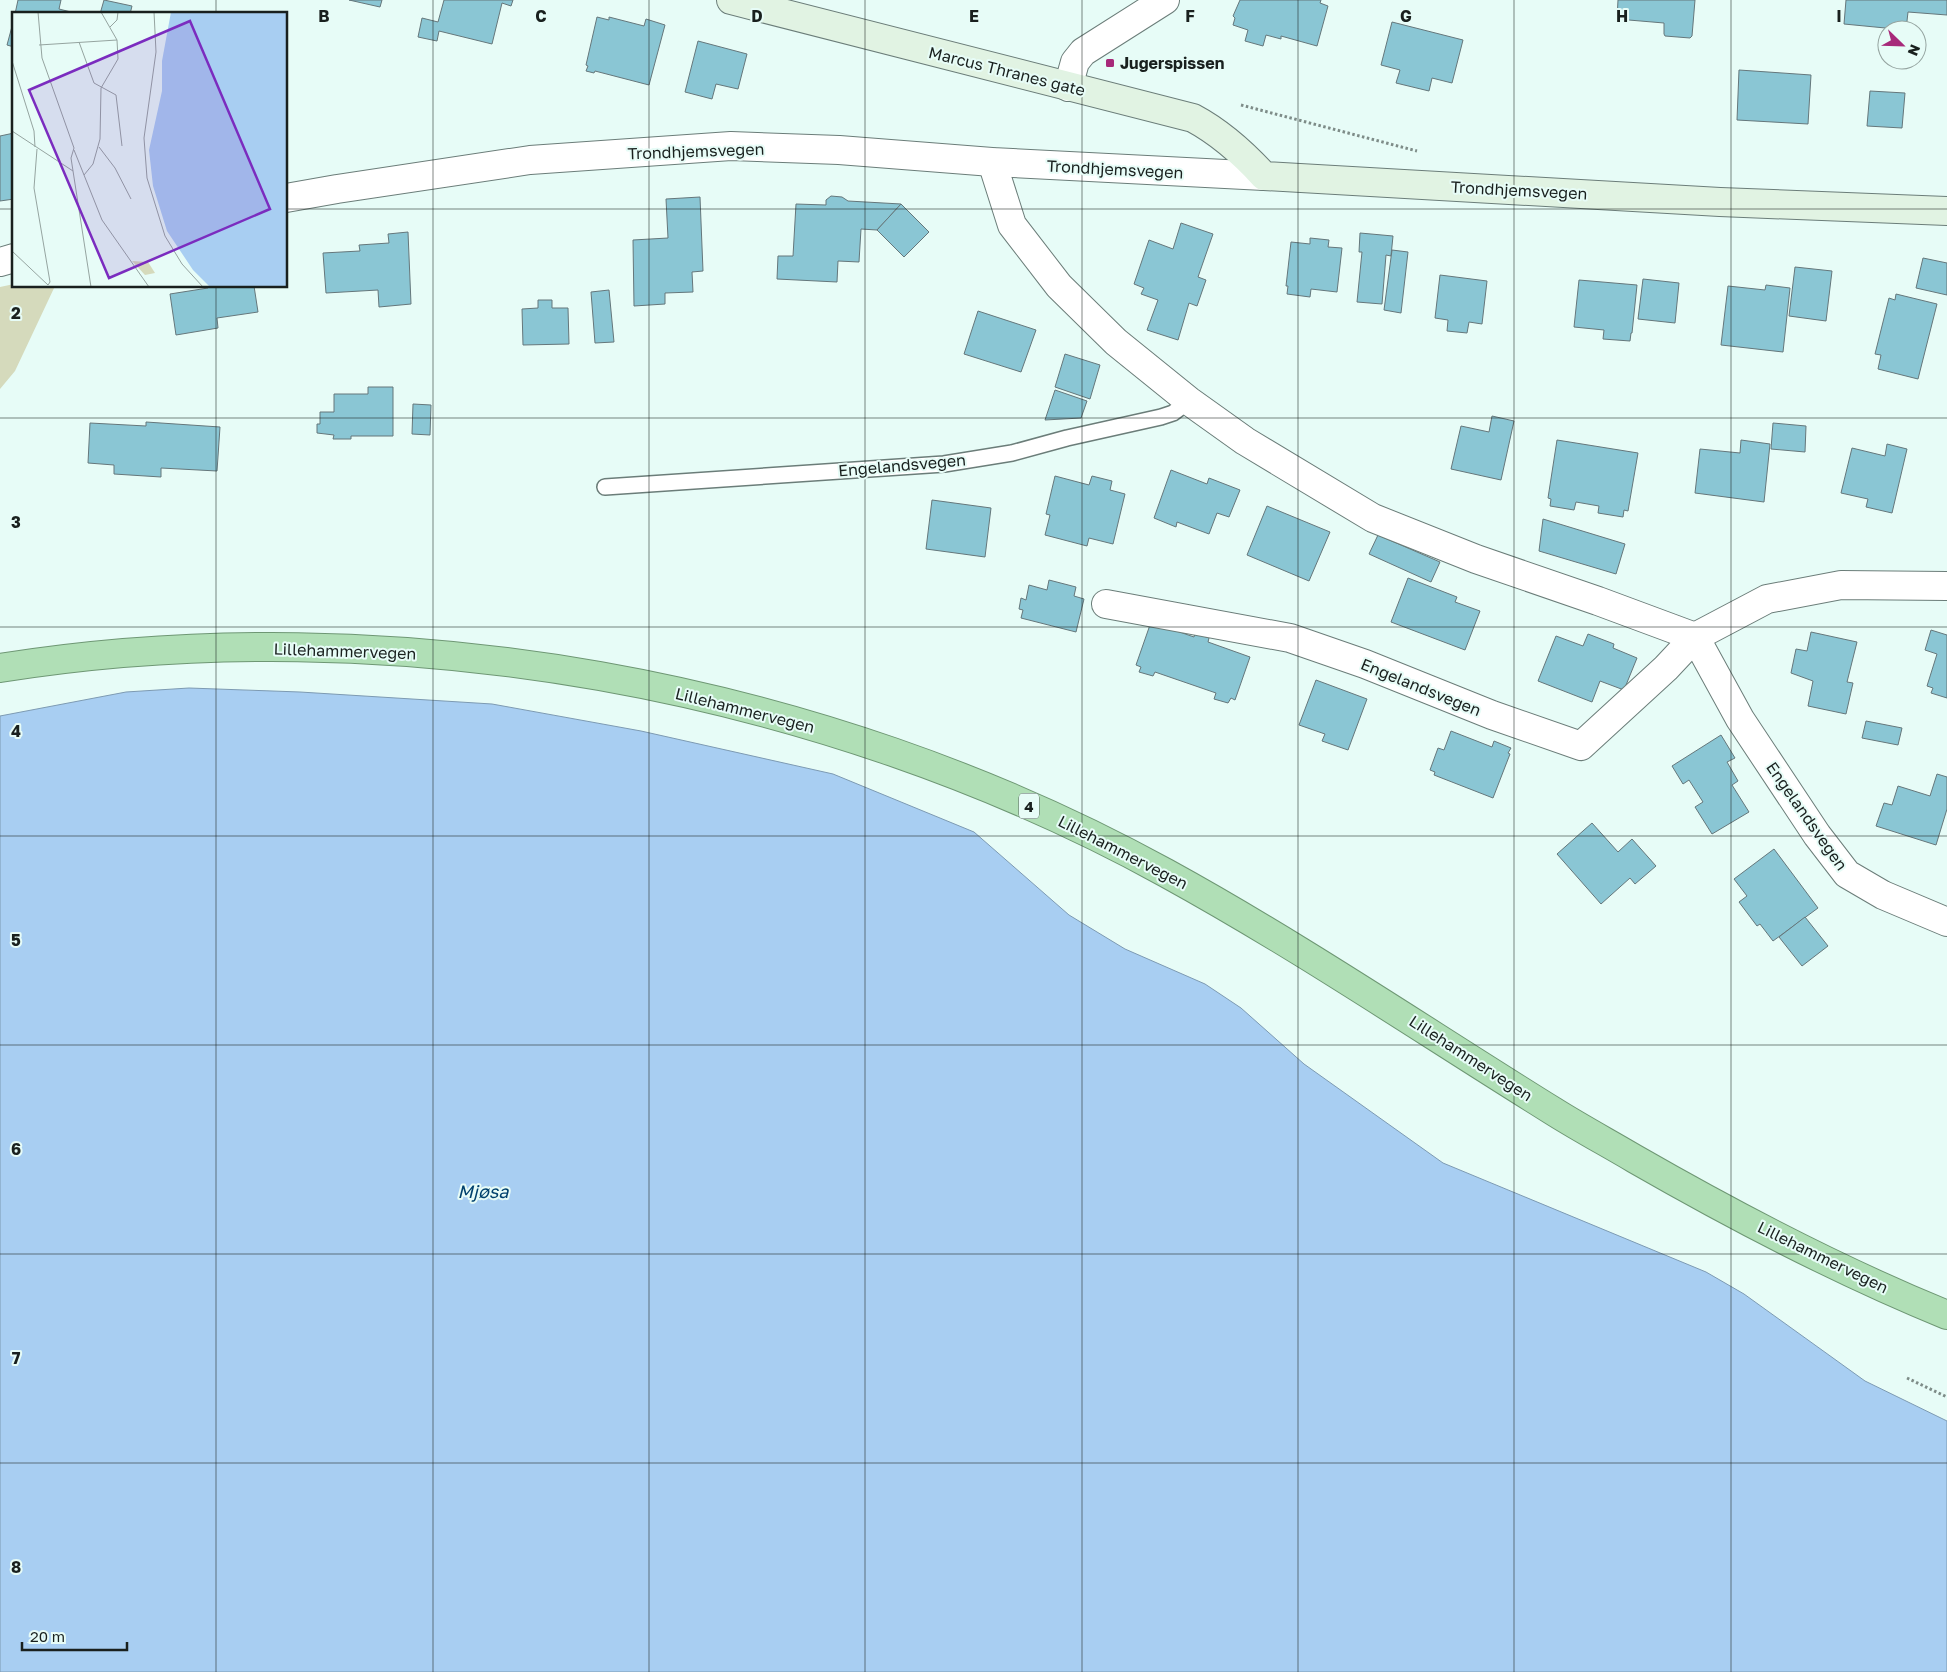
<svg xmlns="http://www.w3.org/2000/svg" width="1947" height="1672" font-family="'Golos Text',sans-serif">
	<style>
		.green { fill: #d5dabc }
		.water { fill: #a8cef2; stroke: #7d9ab2 }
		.building { fill: #8ac6d4; stroke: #65777b }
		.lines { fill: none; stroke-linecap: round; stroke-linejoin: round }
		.service-casing { stroke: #6b7d79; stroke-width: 18 }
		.minor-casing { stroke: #6b7d79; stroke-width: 30 }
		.secondary-casing { stroke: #6b7d79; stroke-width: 30 }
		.trunk-casing { stroke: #6e9774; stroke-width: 30 }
		.path { stroke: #7e8c88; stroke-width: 3; stroke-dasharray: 2.5 2.5; stroke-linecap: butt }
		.service { stroke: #fff; stroke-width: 15 }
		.minor { stroke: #fff; stroke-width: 28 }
		.secondary { stroke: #e1f3e3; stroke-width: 28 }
		.trunk { stroke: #b0dfb6; stroke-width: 28 }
		.grid { fill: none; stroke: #19201e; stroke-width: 1; stroke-opacity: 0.55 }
		.poi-dot { fill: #a7297a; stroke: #e7fcf7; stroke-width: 2 }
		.labels { text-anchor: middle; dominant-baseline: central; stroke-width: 4; stroke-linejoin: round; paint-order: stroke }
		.shield { fill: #e7fcf7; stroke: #57625f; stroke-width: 1 }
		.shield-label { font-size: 15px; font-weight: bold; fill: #19201e }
		.poi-label { font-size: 16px; font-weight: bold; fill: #19201e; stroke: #e7fcf7; text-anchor: start }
		.street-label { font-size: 16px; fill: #19201e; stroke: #e7fcf7 }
		.water-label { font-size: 18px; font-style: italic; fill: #01416d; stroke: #e7fcf7 }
		.inset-road { fill: none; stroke: #95a4a0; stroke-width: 1 }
		.view { fill: #7b2cbf; fill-opacity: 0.15; stroke: #7b2cbf; stroke-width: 2.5 }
		.inset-edge { fill: none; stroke: #19201e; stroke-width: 2.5 }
		.grid-label { font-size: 16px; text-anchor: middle; font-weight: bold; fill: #19201e; stroke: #e7fcf7; stroke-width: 4; stroke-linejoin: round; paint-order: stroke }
	</style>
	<rect width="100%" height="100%" fill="#e7fcf7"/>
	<polygon class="green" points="14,284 14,286 55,286 15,371 0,389 0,287"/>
	<polygon class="water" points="189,688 300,692 492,704 641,731 833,774 974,832 1069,915 1125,949 1205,984 1241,1008 1304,1064 1443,1163 1706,1272 1744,1294 1865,1381 1947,1421 1947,1672 0,1672 0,716 126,692"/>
	<g class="building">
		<polygon points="18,0 61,0 59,9 75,13 15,14"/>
		<polygon points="104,0 132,6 130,14 100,14"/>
		<polygon points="349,0 382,0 380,7"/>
		<polygon points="444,0 513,0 511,6 502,3 492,44 439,31 437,41 418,37 422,18 438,22"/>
		<polygon points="1240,0 1321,0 1320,3 1328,6 1317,46 1281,36 1281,39 1266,35 1263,46 1245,41 1248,30 1233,25 1235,18 1233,16"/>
		<polygon points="1618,0 1695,0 1692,36 1690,38 1665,36 1664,34 1664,23 1617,19"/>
		<polygon points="1846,0 1947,0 1947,15 1908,12 1906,30 1844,24"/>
		<polygon points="597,17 609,20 609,17 644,26 646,19 665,25 649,85 595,71 594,73 586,71 588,66 586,65"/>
		<polygon points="14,19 14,47 7,45"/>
		<polygon points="1392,22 1463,40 1452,83 1432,78 1429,91 1396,83 1400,70 1381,65"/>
		<polygon points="698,41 747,54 738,89 716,84 712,99 685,92"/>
		<polygon points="1739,70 1811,75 1808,124 1737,120"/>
		<polygon points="1870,91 1905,93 1902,128 1867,126"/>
		<polygon points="14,133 14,199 0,201 0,136"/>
		<polygon points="831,196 842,197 848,201 901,204 877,230 861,229 859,262 838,261 837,282 777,279 778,256 793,256 796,204 826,205 826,200"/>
		<polygon points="700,197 703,271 692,272 693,292 665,293 665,304 634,306 633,240 668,238 666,199"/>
		<polygon points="901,204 929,232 904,257 877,230"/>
		<polygon points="1181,223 1213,234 1198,277 1206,280 1197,306 1189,303 1178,340 1147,330 1158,300 1141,294 1144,288 1134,284 1149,240 1173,249"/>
		<polygon points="408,232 411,304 379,307 378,290 326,293 323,253 360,251 359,245 389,243 388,234"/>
		<polygon points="1360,233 1393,236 1391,256 1386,255 1382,304 1357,302 1362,252 1359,252"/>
		<polygon points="1310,238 1329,240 1328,247 1342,248 1337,292 1311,289 1310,297 1287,294 1288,286 1286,286 1291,242 1310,244"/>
		<polygon points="1392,250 1408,252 1401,313 1384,310"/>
		<polygon points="1923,258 1947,263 1947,295 1916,288"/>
		<polygon points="1795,267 1832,271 1826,321 1789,316"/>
		<polygon points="1440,275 1487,281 1482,324 1469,322 1467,333 1447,331 1448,320 1435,318"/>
		<polygon points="1643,279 1679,283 1675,323 1638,319"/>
		<polygon points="1579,280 1637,285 1632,333 1631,333 1630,341 1603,339 1604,330 1574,327"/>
		<polygon points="1766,285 1790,288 1783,352 1721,345 1728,286 1765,290"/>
		<polygon points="208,286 254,286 258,312 217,318 218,328 176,335 170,294 208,288"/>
		<polygon points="609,290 614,342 595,343 591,292"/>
		<polygon points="1896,294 1937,304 1918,379 1878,369 1881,355 1875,354 1889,298 1895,300"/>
		<polygon points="538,300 552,300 552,308 568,308 569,344 523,345 522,309 538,308"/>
		<polygon points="978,311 1036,330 1021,372 964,354"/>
		<polygon points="1065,354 1100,365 1090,399 1055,387"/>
		<polygon points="368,387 393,387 393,436 351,436 351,439 333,439 334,435 317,433 317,424 320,424 320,412 334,412 334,394 368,394"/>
		<polygon points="1055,390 1087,401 1081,418 1045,420"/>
		<polygon points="413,404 431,405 430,435 412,434"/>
		<polygon points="1492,416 1514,421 1501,480 1451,469 1461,426 1489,432"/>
		<polygon points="146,422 220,427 217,471 161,468 161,477 114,474 114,465 88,463 90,423 146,426"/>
		<polygon points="1773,423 1806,426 1805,452 1771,449"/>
		<polygon points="1557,440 1638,453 1628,511 1624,510 1623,517 1598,513 1599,506 1576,502 1574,510 1550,506 1551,499 1548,498"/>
		<polygon points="1741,440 1770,444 1764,502 1695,493 1700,449 1740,453"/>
		<polygon points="1887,444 1907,449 1892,513 1866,507 1868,499 1841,493 1852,448 1885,456"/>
		<polygon points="1171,470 1207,484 1209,478 1240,490 1229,517 1217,513 1209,534 1177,522 1176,527 1154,518"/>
		<polygon points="1055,476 1089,485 1092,476 1112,481 1110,490 1125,494 1113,544 1089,538 1087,546 1045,535 1050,515 1046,514"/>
		<polygon points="932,500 991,508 985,557 926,549"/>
		<polygon points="1267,506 1330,532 1309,581 1247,555"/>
		<polygon points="1543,519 1625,544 1616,574 1539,551"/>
		<polygon points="1378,535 1440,562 1431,582 1369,554"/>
		<polygon points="1408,578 1457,597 1455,602 1480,611 1465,650 1391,622"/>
		<polygon points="1049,580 1076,587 1074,596 1084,599 1076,632 1021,618 1023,610 1019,609 1021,598 1026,600 1029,585 1047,590"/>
		<polygon points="1151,622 1194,637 1195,633 1209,638 1208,642 1250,657 1235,700 1231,698 1228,703 1214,699 1216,693 1155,672 1153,676 1139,672 1141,667 1136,665"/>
		<polygon points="1931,630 1947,635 1947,698 1931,693 1933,688 1927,686 1937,654 1925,650"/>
		<polygon points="1811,632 1857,642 1847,682 1853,683 1846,714 1808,706 1813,681 1791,673 1796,649 1807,651"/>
		<polygon points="1588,634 1614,644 1613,648 1637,658 1624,690 1600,681 1592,702 1538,681 1556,636 1583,646"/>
		<polygon points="1316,680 1367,699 1348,750 1322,741 1325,734 1299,725"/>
		<polygon points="1866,721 1902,728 1898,745 1862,738"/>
		<polygon points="1451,731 1492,747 1494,741 1511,748 1508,753 1510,754 1493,798 1434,775 1435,772 1430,770 1438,748 1444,750"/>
		<polygon points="1721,735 1735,758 1727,762 1738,781 1732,785 1749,812 1712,834 1695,807 1703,802 1689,780 1683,784 1672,766"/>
		<polygon points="1937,774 1947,777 1947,809 1936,845 1876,826 1884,803 1892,805 1898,786 1930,796"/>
		<polygon points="1592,823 1618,852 1632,839 1656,866 1635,884 1630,878 1601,904 1557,854"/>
		<polygon points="1774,849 1818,908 1773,941 1760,924 1757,926 1739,902 1747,896 1734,879"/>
		<polygon points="1805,917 1828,946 1802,966 1779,937"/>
	</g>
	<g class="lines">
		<defs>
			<polyline id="service" points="605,487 944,464 1012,453 1067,438 1161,417 1173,413 1189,401"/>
			<g id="minor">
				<polyline points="1068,87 1075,62 1083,52 1165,0"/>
				<polyline points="992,162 1012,225 1059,286 1116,342 1189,401 1245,441 1373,518 1476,559 1598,601 1695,637 1740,719 1817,835 1847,874 1883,895 1947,922"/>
				<polyline points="286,198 337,189 530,160 731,146 839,150 992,162 1264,176"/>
				<polyline points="0,262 14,258"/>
				<polyline points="1106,604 1290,638 1365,664 1492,715 1581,746 1666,668 1695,637 1767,599 1841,585 1947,586"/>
			</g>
			<path id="secondary" d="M731 0 1193 118C1221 133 1243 153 1264 176L1720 202 1947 211"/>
			<path id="trunk" d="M0 668C389 606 821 683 1166 873 1299 946 1424 1031 1553 1111 1580 1128 1608 1143 1635 1159 1736 1217 1839 1271 1947 1315"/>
		</defs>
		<use href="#service" class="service-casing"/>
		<use href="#minor" class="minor-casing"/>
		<use href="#secondary" class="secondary-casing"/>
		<use href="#trunk" class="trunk-casing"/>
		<g class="path">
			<polyline points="1241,105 1417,151"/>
			<polyline points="1907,1378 1947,1397"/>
		</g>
		<use href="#service" class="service"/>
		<use href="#minor" class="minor"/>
		<use href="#secondary" class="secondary"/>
		<use href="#trunk" class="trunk"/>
	</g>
	<path class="grid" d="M216 0V14M433 0V1672M649 0V1672M865 0V1672M1082 0V1672M1298 0V1672M1514 0V1672M1731 0V1672M0 209H14M286 209H1947M216 286V1672M0 418H1947M0 627H1947M0 836H1947M0 1045H1947M0 1254H1947M0 1463H1947"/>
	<rect class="poi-dot" x="1105" y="58" width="10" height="10" rx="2.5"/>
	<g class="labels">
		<rect class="shield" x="1019" y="793.5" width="20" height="25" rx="4"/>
		<g class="shield-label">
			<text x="1029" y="806">4</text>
		</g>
		<g class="poi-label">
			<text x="1120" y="63">Jugerspissen</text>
		</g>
		<g class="street-label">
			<text transform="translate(1007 71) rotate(14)">Marcus Thranes gate</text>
			<text transform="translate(696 151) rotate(-2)">Trondhjemsvegen</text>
			<text transform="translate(1115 169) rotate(3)">Trondhjemsvegen</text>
			<text transform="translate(1519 190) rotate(3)">Trondhjemsvegen</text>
			<text transform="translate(902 465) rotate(-5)">Engelandsvegen</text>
			<text transform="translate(345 651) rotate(2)">Lillehammervegen</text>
			<text transform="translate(1421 687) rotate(22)">Engelandsvegen</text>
			<text transform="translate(745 710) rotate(14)">Lillehammervegen</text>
			<text transform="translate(1807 816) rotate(55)">Engelandsvegen</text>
			<text transform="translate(1123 852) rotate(27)">Lillehammervegen</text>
			<text transform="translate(1471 1058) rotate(33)">Lillehammervegen</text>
			<text transform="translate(1823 1257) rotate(26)">Lillehammervegen</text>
		</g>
		<g class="water-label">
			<text x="483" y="1191">Mjøsa</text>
		</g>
	</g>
	<g transform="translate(12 12)">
		<rect width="275" height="275" fill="#e7fcf7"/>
		<path d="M120 249 136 250 143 261 133 263Z" fill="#d5dabc"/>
		<path d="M159 0H275V275H198L181 258 155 219 141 174 137 138 150 79V49Z" fill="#a8cef2"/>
		<path class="inset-road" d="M26 0 30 46 62 136 59 146 79 275M142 0 144 40 132 126 135 166 153 224 170 252 191 275M98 15 105 8 106 0M67 30 82 71 104 83 110 134M27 33 105 28M0 49 22 119 23 135M0 119 61 159M87 135 103 156 119 187M25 137 22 176 38 270 36 273M62 138 90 208 137 275M72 163 81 152 88 127 89 76 106 47 105 28 89 0M0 239 36 273"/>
		<path class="view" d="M178 9 258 197 97 266 17 78Z"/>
		<rect width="275" height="275" class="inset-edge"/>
	</g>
	<g class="grid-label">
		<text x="324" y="22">B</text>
		<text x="541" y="22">C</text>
		<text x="757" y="22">D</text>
		<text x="974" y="22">E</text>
		<text x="1190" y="22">F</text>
		<text x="1406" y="22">G</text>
		<text x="1622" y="22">H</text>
		<text x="1839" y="22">I</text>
		<text x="16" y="319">2</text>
		<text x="16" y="528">3</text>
		<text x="16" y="737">4</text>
		<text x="16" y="946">5</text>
		<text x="16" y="1155">6</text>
		<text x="16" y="1364">7</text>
		<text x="16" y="1573">8</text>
	</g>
	<g transform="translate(1902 45) rotate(113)"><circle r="24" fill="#e7fcf7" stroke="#95a4a0"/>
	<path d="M0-4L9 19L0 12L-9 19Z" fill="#a7297a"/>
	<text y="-8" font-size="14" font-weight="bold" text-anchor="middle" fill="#19201e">N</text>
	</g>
	<path d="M22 1642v8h105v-8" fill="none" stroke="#19201e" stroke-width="2.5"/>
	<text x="30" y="1642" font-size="15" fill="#19201e" stroke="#e7fcf7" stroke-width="4" paint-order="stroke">20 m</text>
</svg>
